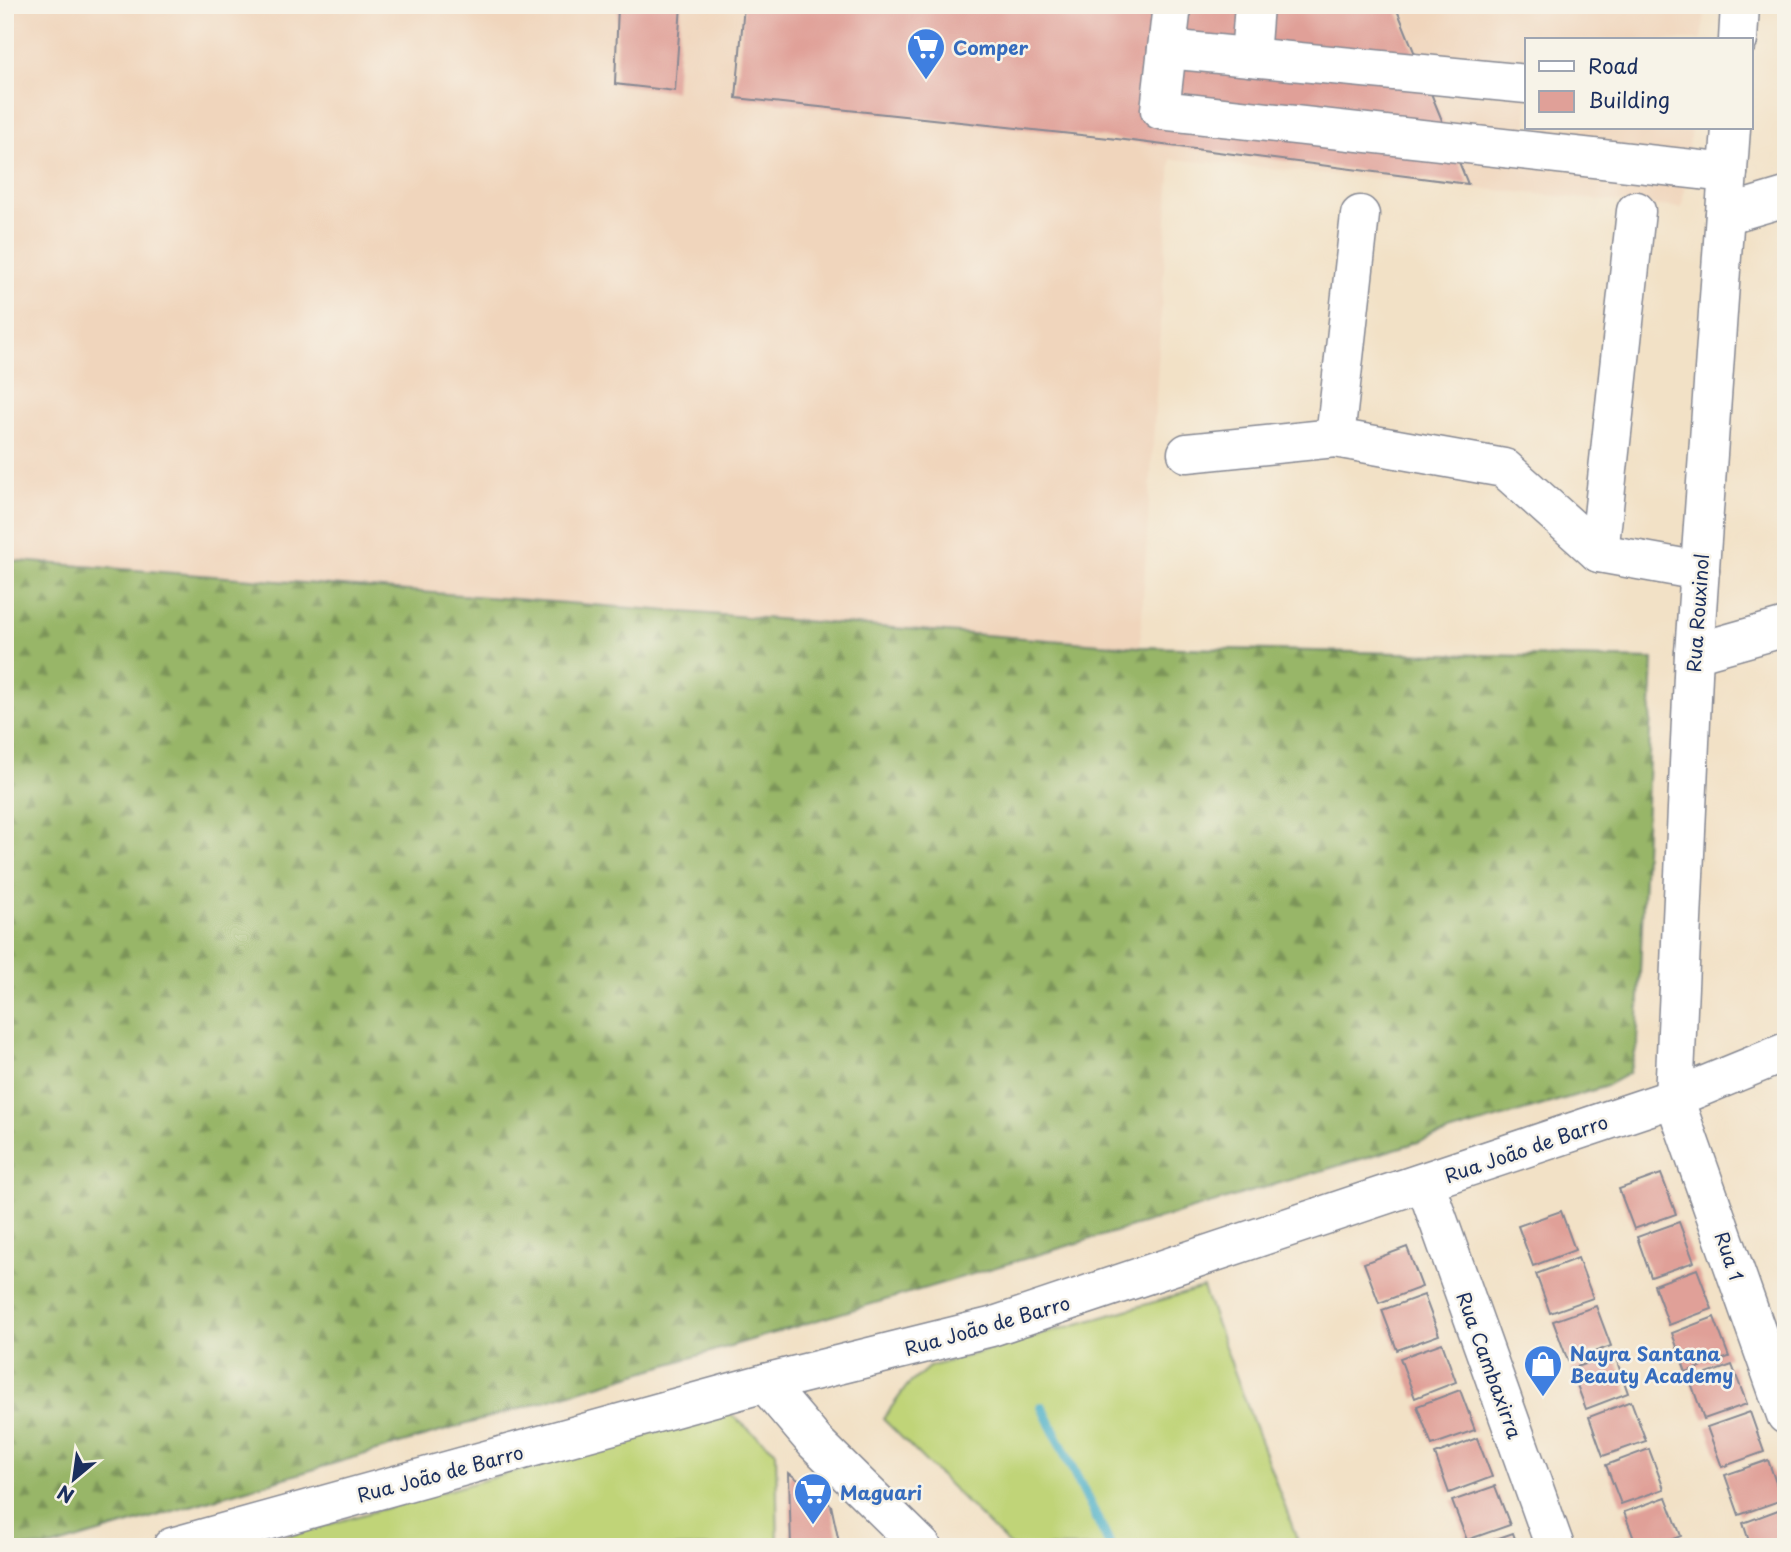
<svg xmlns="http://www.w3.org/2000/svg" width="1791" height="1552" font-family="'Playpen Sans',sans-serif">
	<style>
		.built { fill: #f0d5bc }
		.grass { fill: #c0d478; stroke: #6e826b; stroke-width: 2 }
		.forest { fill: url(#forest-firs); stroke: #5a7263; stroke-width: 2 }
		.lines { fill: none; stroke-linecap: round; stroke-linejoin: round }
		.stream { stroke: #48afc7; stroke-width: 10 }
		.building { fill: #e0a098 }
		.minor-casing { stroke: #868892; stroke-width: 41 }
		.minor { stroke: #fff; stroke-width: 38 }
		.labels { text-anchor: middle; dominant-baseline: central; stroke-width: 5; stroke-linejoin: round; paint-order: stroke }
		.shop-label { font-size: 19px; font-weight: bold; fill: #366cbe; stroke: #f7f3e8; text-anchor: start }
		.street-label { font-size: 19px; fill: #1b2f5e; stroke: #f7f3e8 }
	</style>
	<defs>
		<pattern id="forest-firs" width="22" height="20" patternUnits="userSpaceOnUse" patternTransform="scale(1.75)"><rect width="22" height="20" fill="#98b668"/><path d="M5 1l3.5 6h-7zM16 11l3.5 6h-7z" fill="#7b9459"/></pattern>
	</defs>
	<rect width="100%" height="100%" fill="#f7f3e8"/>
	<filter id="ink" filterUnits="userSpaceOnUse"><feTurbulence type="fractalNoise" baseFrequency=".0143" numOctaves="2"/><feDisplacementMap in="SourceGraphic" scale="14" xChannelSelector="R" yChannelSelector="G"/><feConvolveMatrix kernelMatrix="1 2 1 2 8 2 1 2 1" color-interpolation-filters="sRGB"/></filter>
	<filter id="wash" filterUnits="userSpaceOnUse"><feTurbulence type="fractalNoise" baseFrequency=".00686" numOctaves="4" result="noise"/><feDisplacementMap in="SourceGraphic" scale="28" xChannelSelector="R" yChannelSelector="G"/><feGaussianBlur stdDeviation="1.57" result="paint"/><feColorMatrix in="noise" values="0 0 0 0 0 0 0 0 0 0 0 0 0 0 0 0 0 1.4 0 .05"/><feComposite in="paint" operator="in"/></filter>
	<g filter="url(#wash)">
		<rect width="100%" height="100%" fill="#f2e1c6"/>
		<polygon class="built" points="5,5 1706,5 1701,40 1527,40 1527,128 1691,128 1682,208 1171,159 1140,647 5,560"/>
		<g class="grass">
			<polygon points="1203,1288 1300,1547 1011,1547 883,1419 907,1386 929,1367"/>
			<polygon points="727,1411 776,1452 778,1547 249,1547"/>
		</g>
		<polygon class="forest" points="5,560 1140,647 1653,659 1637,1046 1629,1073 1604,1087 52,1547 5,1547"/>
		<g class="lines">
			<polyline class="stream" points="1042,1407 1111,1547"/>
		</g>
		<g id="blocks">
			<g class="building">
				<polygon points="618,5 681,5 675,91 615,84"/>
				<polygon points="744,5 1395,5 1468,184 1109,138 736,98"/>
				<polygon points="1661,1174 1676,1214 1634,1229 1619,1189"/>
				<polygon points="1561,1211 1575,1250 1533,1266 1518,1226"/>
				<polygon points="1679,1222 1694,1262 1651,1277 1637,1237"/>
				<polygon points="1407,1247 1422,1287 1379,1303 1364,1263"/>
				<polygon points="1578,1258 1593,1298 1550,1313 1536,1274"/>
				<polygon points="1697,1269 1712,1309 1669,1325 1654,1285"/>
				<polygon points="1424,1295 1439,1335 1397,1350 1382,1310"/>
				<polygon points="1596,1306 1611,1346 1568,1361 1553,1321"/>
				<polygon points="1714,1317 1729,1357 1686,1372 1672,1333"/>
				<polygon points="1442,1343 1456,1382 1415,1398 1400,1358"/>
				<polygon points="1614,1353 1628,1393 1586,1409 1571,1369"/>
				<polygon points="1732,1365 1747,1404 1704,1419 1690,1380"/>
				<polygon points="1460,1390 1475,1430 1432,1445 1417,1406"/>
				<polygon points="1631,1401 1646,1441 1603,1456 1589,1417"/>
				<polygon points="1750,1412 1764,1452 1722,1467 1707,1427"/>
				<polygon points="1477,1438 1492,1477 1449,1493 1435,1454"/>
				<polygon points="1649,1449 1664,1489 1621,1504 1606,1465"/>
				<polygon points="1768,1460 1782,1500 1739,1515 1725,1475"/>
				<polygon points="789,1473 831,1505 840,1547 791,1547"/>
				<polygon points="1495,1486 1510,1525 1467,1540 1452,1501"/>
				<polygon points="1666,1497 1681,1536 1652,1547 1637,1547 1624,1512"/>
				<polygon points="1786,1507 1786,1547 1751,1547 1743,1523"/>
				<polygon points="1513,1533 1518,1547 1476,1547 1476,1546"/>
			</g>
		</g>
	</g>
	<g filter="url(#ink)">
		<use href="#blocks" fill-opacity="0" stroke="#868892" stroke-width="2"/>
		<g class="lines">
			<defs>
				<g id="minor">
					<polyline points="1172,5 1160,110 1728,173"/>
					<polyline points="1738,40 1740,5"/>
					<polyline points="1167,49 1527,84"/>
					<polyline points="1250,57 1254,5"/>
					<polyline points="1731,128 1694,653 1674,1098 1786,1415"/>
					<polyline points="1725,215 1786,197"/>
					<polyline points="1335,438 1360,215"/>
					<polyline points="1187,453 1335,438 1504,468 1599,553 1700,571"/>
					<polyline points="1599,553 1636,211"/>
					<polyline points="1694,653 1786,627"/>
					<polyline points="1425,1183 1555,1547"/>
					<polyline points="765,1383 815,1442 922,1547"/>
					<polyline points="172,1547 765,1383 991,1327 1674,1098 1786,1052"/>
				</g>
			</defs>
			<use href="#minor" class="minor-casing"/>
			<use href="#minor" class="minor"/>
		</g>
	</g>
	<defs>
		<symbol id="supermarket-pin" viewBox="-11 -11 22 30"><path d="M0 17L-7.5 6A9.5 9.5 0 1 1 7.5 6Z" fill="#3f7fe0" stroke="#f7f3e8"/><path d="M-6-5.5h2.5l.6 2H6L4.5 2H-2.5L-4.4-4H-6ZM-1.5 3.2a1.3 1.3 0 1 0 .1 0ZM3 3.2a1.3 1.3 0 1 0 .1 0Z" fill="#fff"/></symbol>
		<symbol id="shop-pin" viewBox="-11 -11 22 30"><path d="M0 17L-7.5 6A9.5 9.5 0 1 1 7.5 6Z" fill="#3f7fe0" stroke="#f7f3e8"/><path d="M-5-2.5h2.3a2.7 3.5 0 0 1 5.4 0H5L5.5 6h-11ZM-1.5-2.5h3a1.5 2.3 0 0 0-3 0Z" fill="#fff"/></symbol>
	</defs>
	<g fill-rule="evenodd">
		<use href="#supermarket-pin" x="904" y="25" width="44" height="60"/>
		<use href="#shop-pin" x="1521" y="1342" width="44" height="60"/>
		<use href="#supermarket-pin" x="791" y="1470" width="44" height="60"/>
	</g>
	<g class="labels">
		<g class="shop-label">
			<text x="953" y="47">Comper</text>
			<text x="1570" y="1353">Nayra Santana<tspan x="1570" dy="22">Beauty Academy</tspan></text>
			<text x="840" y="1492">Maguari</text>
		</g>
		<g class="street-label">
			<text transform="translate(1697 613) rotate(-86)">Rua Rouxinol</text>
			<text transform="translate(1526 1148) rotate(-19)">Rua João de Barro</text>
			<text transform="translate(1730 1256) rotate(71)">Rua 1</text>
			<text transform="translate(987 1325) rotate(-16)">Rua João de Barro</text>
			<text transform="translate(1490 1365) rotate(70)">Rua Cambaxirra</text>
			<text transform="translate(440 1473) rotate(-15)">Rua João de Barro</text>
		</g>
	</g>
	<rect width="1791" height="1552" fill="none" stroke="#f7f3e8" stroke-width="28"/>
	<rect x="1525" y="38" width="228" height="91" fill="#f7f3e8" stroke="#9fa5b1" stroke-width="2"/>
	<rect x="1539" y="61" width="35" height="10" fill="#ffffff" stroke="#9fa5b1" stroke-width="2"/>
	<text x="1588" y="74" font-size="21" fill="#1b2f5e">Road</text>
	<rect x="1539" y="91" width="35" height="21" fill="#e0a098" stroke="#9fa5b1" stroke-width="2"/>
	<text x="1588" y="108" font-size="21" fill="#1b2f5e">Building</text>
	<g transform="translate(74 1479) rotate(209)" stroke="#f7f3e8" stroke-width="5" paint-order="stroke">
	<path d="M0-5L12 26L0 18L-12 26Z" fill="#1b2f5e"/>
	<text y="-10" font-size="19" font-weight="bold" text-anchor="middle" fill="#1b2f5e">N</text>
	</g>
</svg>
